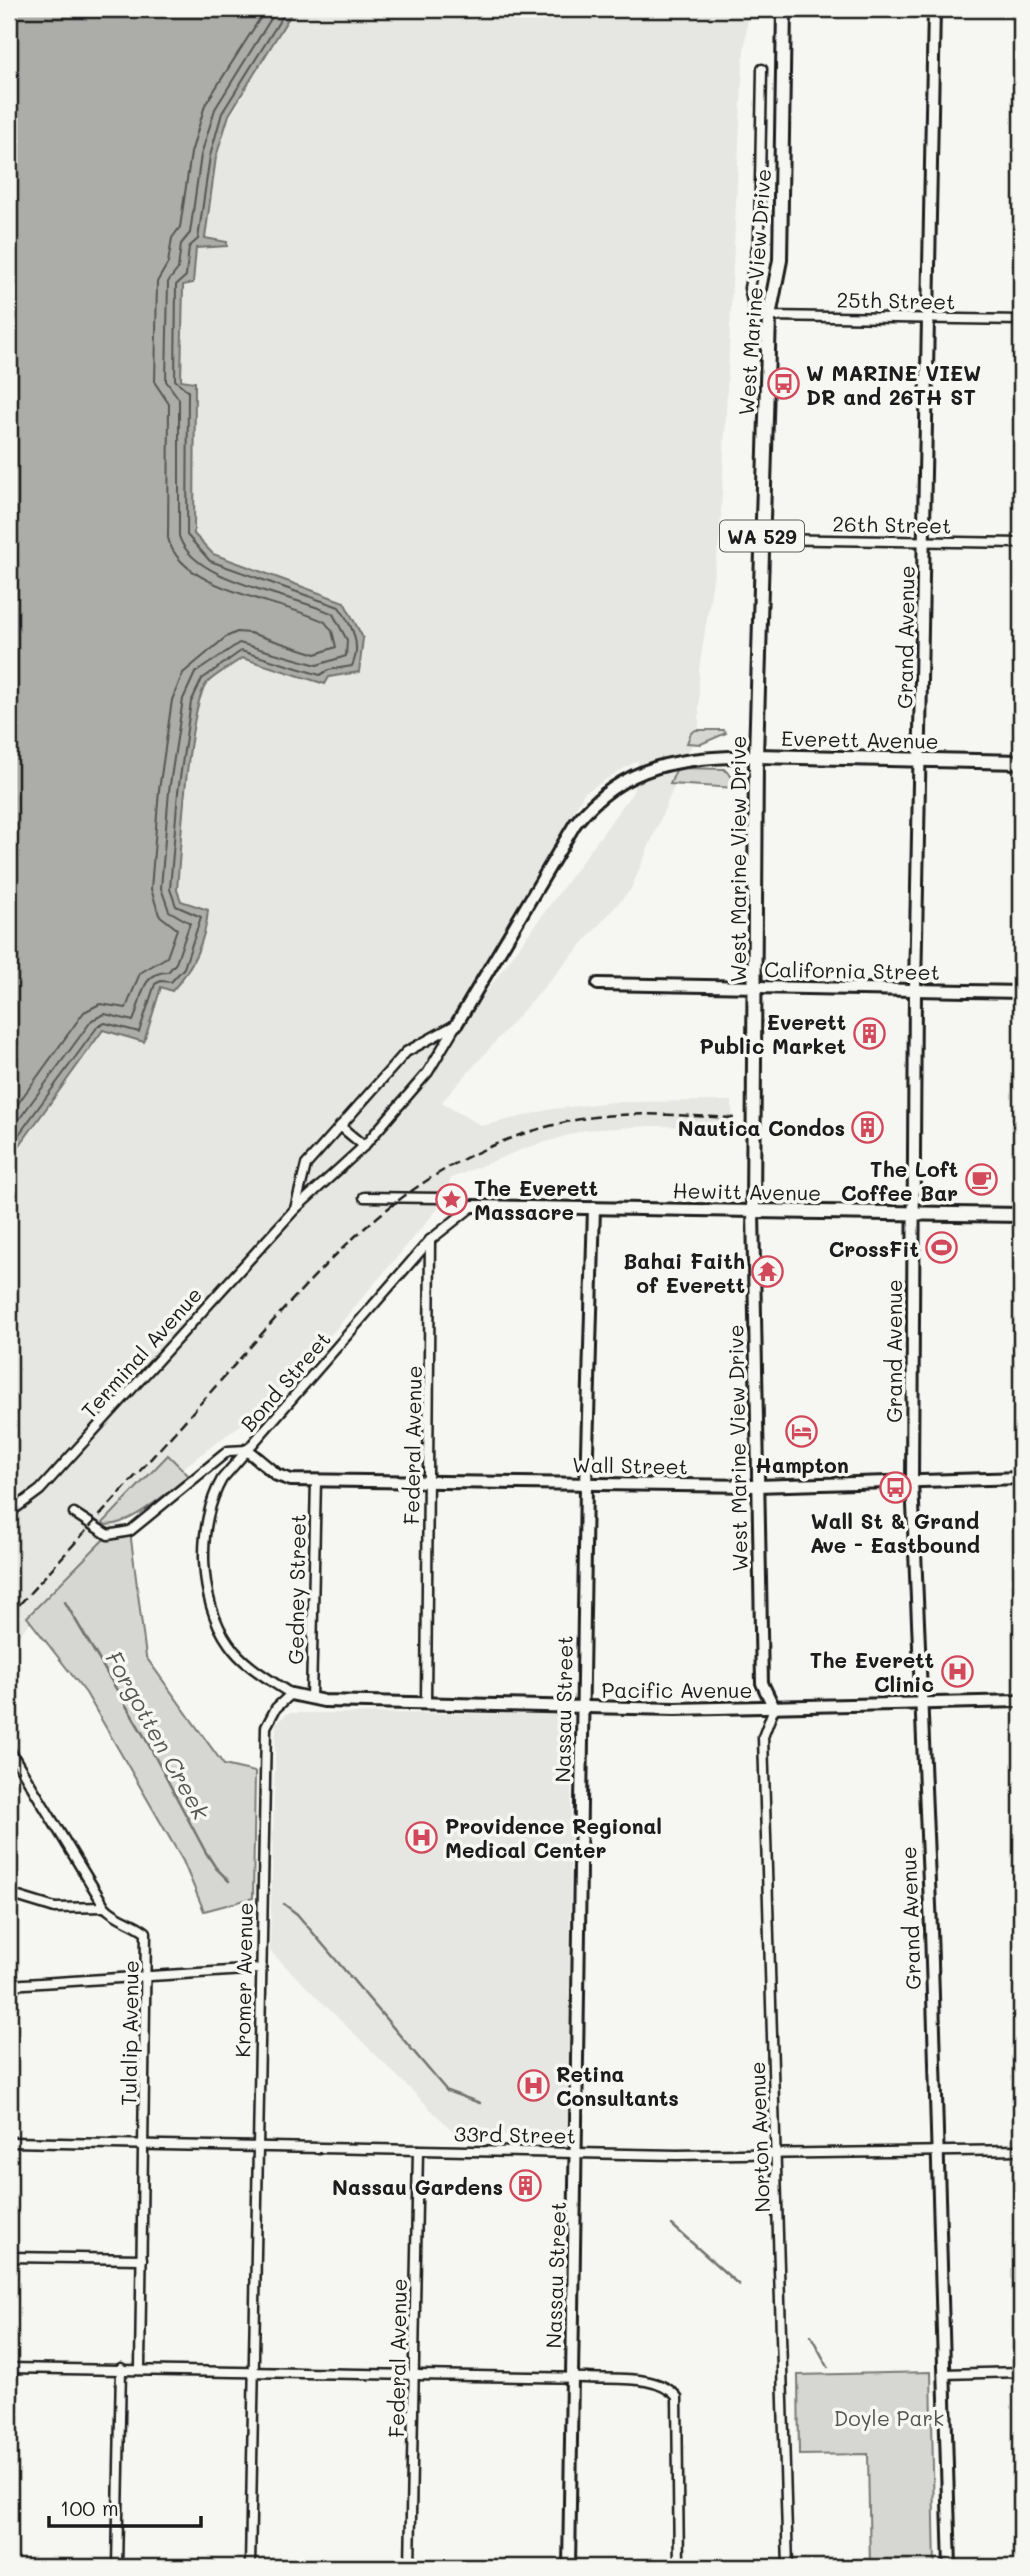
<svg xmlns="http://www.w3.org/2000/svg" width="1030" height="2576" font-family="Mali,sans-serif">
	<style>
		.built { fill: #e6e6e2; fill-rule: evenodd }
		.green { fill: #d6d6d2; stroke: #797977; stroke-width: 2 }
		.water { fill: #acaca9; stroke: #727271; stroke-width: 2 }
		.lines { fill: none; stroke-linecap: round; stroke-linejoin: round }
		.shore { stroke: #565654; stroke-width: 2 }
		.stream { stroke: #727271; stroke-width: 2.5 }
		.minor-casing { stroke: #1c1c1c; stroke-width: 13 }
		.tertiary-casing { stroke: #1c1c1c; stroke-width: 16 }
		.secondary-casing { stroke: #1c1c1c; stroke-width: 18 }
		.primary-casing { stroke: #1c1c1c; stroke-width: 18 }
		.minor { stroke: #f6f6f2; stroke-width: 8 }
		.tertiary { stroke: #f6f6f2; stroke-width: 10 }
		.secondary { stroke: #f6f6f2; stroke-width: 12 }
		.primary { stroke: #f6f6f2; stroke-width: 12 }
		.rail { stroke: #1c1c1c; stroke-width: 2.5; stroke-dasharray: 10 5; stroke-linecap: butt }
		.labels { text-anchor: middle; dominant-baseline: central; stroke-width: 7; stroke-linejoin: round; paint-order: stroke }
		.shield { fill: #f6f6f2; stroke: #5d5d5c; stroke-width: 2 }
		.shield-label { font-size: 19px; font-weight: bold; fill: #1c1c1c }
		.street-label { font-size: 21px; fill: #1c1c1c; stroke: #f6f6f2 }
		.poi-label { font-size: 21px; font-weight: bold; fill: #1c1c1c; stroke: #f6f6f2; text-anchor: end }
		.park-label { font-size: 21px; fill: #545453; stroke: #f6f6f2 }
		.water-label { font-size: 23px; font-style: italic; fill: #565654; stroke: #f6f6f2 }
	</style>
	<rect width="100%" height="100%" fill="#f6f6f2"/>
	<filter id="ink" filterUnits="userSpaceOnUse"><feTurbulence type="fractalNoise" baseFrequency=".0143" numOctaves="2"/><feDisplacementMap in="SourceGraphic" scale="14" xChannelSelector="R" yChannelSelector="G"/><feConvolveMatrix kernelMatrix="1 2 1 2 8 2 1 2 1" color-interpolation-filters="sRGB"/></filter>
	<g filter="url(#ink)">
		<g class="built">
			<path d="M294 9H749L743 60 720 535 699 669V727L631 889 441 1103 482 1126 552 1109 613 1102 732 1101V1127L649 1126 585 1130 523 1149 451 1178 441 1205 335 1330 247 1420 156 1488 57 1590 9 1647V1160L103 1030 208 910 181 901 177 890 185 793 198 704 206 684 242 658 274 667 329 677 359 672 267 575 213 554 194 535 152 532 180 248H210L211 241 205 239 216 157 225 126ZM638 760 633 792 434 1063 584 793Z"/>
			<polygon points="288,1713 572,1714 568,2137 457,2135 270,1951 276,1723"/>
		</g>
		<g class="green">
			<polygon points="696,730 724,730 726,733 701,744 687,743 691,733"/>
			<polygon points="685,768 724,769 732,777 736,788 670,784 676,770"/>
			<path d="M168 1455 189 1476C170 1490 125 1531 102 1524Z"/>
			<polygon points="130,1531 146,1657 224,1765 255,1772 253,1898 204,1911 183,1861 86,1693 27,1617 108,1535"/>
			<polygon points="931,2372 935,2567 870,2567 868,2454 799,2455 798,2375"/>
		</g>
		<path class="water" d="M9 9H294L229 115 216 157 205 238 227 242V246L196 248 193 283 183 285 181 380 195 382 194 534 213 554 344 602 363 638 359 672 329 677 325 684 242 658C231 666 216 674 207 683 188 705 180 854 177 890L181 901 208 910C206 940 192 969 172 991L161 987 144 1042 103 1030 9 1160Z"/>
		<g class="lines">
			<g class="shore">
				<path d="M9 1116 84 1012 100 1004 126 1008 140 973 167 957 177 929 159 915 151 889 159 790 172 700 183 673 226 637 237 632 250 633 316 654 336 647 332 631 325 622C283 600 181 592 168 538L169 404 155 383 157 282 168 263 172 238 180 227 191 153 205 105 266 9"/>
				<path d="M9 1133 92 1020 105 1014 133 1021C142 1001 140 972 168 972L176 963 190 923 169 911 161 888 169 791 183 699 195 673 239 643 317 665 346 656 347 640 333 614C293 594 193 583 179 536V399L166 381 168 282 178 269 181 244 190 233 201 155 215 109 277 9"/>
				<path d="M9 1148 98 1026 105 1023 139 1032 155 984 161 981 171 982 184 968 201 917 176 906 170 889 178 792 191 702 202 679 241 651 320 675 328 670 352 666C362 645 352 625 339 607L210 561 187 535 188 391 175 380 176 285 186 276 189 247 198 239 210 156 222 113 287 9"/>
			</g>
			<g class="stream">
				<polyline points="65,1602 144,1736 205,1851 216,1868 229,1881"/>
				<polyline points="284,1904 297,1914 447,2091 480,2103"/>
				<polyline points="672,2225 739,2285"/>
				<polyline points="811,2336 828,2367"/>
			</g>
			<defs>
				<g id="minor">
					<polyline points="762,69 759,237 749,288 753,306 769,316 1021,320"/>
					<polyline points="762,539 1021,543"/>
					<polyline points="340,1126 364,1146"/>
					<polyline points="364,1197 440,1198"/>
					<polyline points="295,1209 306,1165 406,1052 455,1025"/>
					<polyline points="9,1513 40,1490 295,1209 364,1146 428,1072 456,1025"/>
					<polyline points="74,1513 108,1535 130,1531 228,1451 247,1450"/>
					<polyline points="311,1699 316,1480"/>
					<polyline points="426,1704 430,1240"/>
					<polyline points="774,1708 763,1737 788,2567"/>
					<path d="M9 1749 105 1907C118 1920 132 1921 146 1932L140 2368"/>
					<polyline points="9,1894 55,1908 105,1907"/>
					<polyline points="9,1985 261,1969"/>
					<polyline points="9,2142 677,2155 1021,2150"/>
					<polyline points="9,2257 142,2259"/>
					<path d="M9 2368 587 2378C615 2380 658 2374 677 2397L679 2567"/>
					<polyline points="944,2374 1021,2372"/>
					<polyline points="117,2567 121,2368"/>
					<path d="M250 2567 266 1727 276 1708 291 1694C269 1679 244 1666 229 1644 198 1601 196 1524 222 1479L430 1240 473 1206"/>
					<polyline points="410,2567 418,2150"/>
				</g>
				<g id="tertiary">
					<polyline points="934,9 915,990 912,1481 931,1929 950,2567"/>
					<polyline points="598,984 1021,992"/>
					<path d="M456 1025 575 824C624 762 682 758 756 756"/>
					<polyline points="473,1206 753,1211 762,1683 774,1708"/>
					<polyline points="247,1450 277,1475 291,1480 756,1486 1021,1478"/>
					<polyline points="291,1694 324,1701 675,1709 1021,1701"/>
					<polyline points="569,2567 586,1486 594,1208"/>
				</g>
				<polyline id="secondary" points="756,756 753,1211 1021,1215"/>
				<polyline id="primary" points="784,9 780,260 769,316 756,756 1021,762"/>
			</defs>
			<use href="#minor" class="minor-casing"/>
			<use href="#tertiary" class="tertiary-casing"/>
			<use href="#secondary" class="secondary-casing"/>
			<use href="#primary" class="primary-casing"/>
			<use href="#minor" class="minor"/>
			<use href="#tertiary" class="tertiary"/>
			<use href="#secondary" class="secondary"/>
			<use href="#primary" class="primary"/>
			<path class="rail" d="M9 1616C75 1543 141 1470 207 1396 314 1276 401 1159 566 1122 621 1109 680 1116 736 1118"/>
		</g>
	</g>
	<defs>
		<symbol id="bus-ring" viewBox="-11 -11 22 22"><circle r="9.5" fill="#f6f6f2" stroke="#d1495b" stroke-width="1.5"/><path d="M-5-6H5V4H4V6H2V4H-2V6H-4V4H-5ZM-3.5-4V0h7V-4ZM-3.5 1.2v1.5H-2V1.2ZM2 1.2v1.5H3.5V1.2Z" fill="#d1495b"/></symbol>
		<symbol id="building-ring" viewBox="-11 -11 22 22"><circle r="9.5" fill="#f6f6f2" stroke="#d1495b" stroke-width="1.5"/><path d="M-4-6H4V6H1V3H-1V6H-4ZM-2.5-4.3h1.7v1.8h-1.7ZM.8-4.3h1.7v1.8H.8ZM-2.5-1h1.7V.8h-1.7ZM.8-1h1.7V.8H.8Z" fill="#d1495b"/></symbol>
		<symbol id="cafe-ring" viewBox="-11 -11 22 22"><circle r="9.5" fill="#f6f6f2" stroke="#d1495b" stroke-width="1.5"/><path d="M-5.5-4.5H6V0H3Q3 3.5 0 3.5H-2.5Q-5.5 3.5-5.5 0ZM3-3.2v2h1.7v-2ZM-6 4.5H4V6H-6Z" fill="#d1495b"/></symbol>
		<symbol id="sight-ring" viewBox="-11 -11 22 22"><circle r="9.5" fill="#f6f6f2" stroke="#d1495b" stroke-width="1.5"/><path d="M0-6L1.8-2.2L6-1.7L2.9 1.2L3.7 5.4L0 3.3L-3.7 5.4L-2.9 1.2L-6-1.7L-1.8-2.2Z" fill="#d1495b"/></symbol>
		<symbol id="stadium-ring" viewBox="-11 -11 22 22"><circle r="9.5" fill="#f6f6f2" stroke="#d1495b" stroke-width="1.5"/><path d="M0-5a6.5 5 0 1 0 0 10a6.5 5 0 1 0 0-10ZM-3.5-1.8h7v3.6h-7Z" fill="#d1495b"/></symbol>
		<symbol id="temple-ring" viewBox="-11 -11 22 22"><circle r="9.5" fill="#f6f6f2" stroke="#d1495b" stroke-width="1.5"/><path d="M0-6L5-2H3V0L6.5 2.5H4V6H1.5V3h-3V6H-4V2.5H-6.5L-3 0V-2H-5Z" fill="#d1495b"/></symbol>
		<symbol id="hotel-ring" viewBox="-11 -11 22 22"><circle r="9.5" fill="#f6f6f2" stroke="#d1495b" stroke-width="1.5"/><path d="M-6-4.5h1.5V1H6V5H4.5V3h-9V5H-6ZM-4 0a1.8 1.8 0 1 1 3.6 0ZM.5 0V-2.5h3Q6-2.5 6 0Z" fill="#d1495b"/></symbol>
		<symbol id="hospital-ring" viewBox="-11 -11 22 22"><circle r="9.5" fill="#f6f6f2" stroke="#d1495b" stroke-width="1.5"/><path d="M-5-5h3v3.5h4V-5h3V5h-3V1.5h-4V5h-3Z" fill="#d1495b"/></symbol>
	</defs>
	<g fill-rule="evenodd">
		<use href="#bus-ring" x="766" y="366" width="35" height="35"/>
		<use href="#building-ring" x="852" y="1016" width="35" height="35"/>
		<use href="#building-ring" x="850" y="1110" width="35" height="35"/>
		<use href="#cafe-ring" x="964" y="1162" width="35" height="35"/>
		<use href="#sight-ring" x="434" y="1182" width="35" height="35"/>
		<use href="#stadium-ring" x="924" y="1230" width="35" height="35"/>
		<use href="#temple-ring" x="750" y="1254" width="35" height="35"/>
		<use href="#hotel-ring" x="784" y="1414" width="35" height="35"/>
		<use href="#bus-ring" x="878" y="1470" width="35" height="35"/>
		<use href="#hospital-ring" x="940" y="1654" width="35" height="35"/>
		<use href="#hospital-ring" x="404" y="1820" width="35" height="35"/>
		<use href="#hospital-ring" x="516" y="2068" width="35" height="35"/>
		<use href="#building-ring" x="508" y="2168" width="35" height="35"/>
	</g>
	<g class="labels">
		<rect class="shield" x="720" y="520.5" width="84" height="31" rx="5"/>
		<g class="shield-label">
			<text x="762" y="536">WA 529</text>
		</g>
		<g class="street-label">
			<text transform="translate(754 292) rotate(-86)">West Marine View Drive</text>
			<text transform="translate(896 300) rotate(1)">25th Street</text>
			<text transform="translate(892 524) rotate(1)">26th Street</text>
			<text transform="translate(905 637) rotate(-89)">Grand Avenue</text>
			<text transform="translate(860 739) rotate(1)">Everett Avenue</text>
			<text transform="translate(737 859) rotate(-90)">West Marine View Drive</text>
			<text transform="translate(852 970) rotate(1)">California Street</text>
			<text transform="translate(747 1191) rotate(1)">Hewitt Avenue</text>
			<text transform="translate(893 1351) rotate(-90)">Grand Avenue</text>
			<text transform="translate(141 1352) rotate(-48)">Terminal Avenue</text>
			<text transform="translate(285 1381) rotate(-49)">Bond Street</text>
			<text transform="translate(412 1445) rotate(-89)">Federal Avenue</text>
			<text transform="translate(737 1448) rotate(-91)">West Marine View Drive</text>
			<text transform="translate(630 1465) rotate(1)">Wall Street</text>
			<text transform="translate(296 1589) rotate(-89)">Gedney Street</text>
			<text x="677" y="1689">Pacific Avenue</text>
			<text transform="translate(563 1709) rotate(-89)">Nassau Street</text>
			<text transform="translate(910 1918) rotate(-92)">Grand Avenue</text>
			<text transform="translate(243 1980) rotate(-89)">Kromer Avenue</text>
			<text transform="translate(129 2033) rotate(-89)">Tulalip Avenue</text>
			<text transform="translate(515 2134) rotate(1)">33rd Street</text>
			<text transform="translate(759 2137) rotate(-92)">Norton Avenue</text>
			<text transform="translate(555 2275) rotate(-88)">Nassau Street</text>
			<text transform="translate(397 2358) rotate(-89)">Federal Avenue</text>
		</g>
		<g class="poi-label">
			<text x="806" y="372" text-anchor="start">W MARINE VIEW<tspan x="806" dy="24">DR and 26TH ST</tspan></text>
			<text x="846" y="1021">Everett<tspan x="846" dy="24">Public Market</tspan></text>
			<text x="845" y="1127">Nautica Condos</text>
			<text x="958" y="1168">The Loft<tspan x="958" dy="24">Coffee Bar</tspan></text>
			<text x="474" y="1187" text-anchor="start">The Everett<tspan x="474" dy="24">Massacre</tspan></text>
			<text x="919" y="1248">CrossFit</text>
			<text x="745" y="1260">Bahai Faith<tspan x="745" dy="24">of Everett</tspan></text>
			<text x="802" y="1464" text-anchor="middle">Hampton</text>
			<text x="895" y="1520" text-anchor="middle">Wall St &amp; Grand<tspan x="895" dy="24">Ave - Eastbound</tspan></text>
			<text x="934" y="1659">The Everett<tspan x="934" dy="24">Clinic</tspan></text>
			<text x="445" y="1825" text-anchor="start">Providence Regional<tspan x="445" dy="24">Medical Center</tspan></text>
			<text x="556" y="2073" text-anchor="start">Retina<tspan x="556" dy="24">Consultants</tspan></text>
			<text x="503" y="2186">Nassau Gardens</text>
		</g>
		<g class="park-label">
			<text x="889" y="2417">Doyle Park</text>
		</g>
		<g class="water-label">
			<text transform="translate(158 1735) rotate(61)">Forgotten Creek</text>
		</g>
	</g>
	<rect width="1030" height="2576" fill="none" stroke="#f6f6f2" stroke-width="35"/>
	<rect x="18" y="18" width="995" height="2541" fill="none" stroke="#1c1c1c" stroke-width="2.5" filter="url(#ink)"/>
	<path d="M49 2516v10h152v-10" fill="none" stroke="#1c1c1c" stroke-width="3.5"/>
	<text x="60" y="2516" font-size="21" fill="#1c1c1c" stroke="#f6f6f2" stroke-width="5" paint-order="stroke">100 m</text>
</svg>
